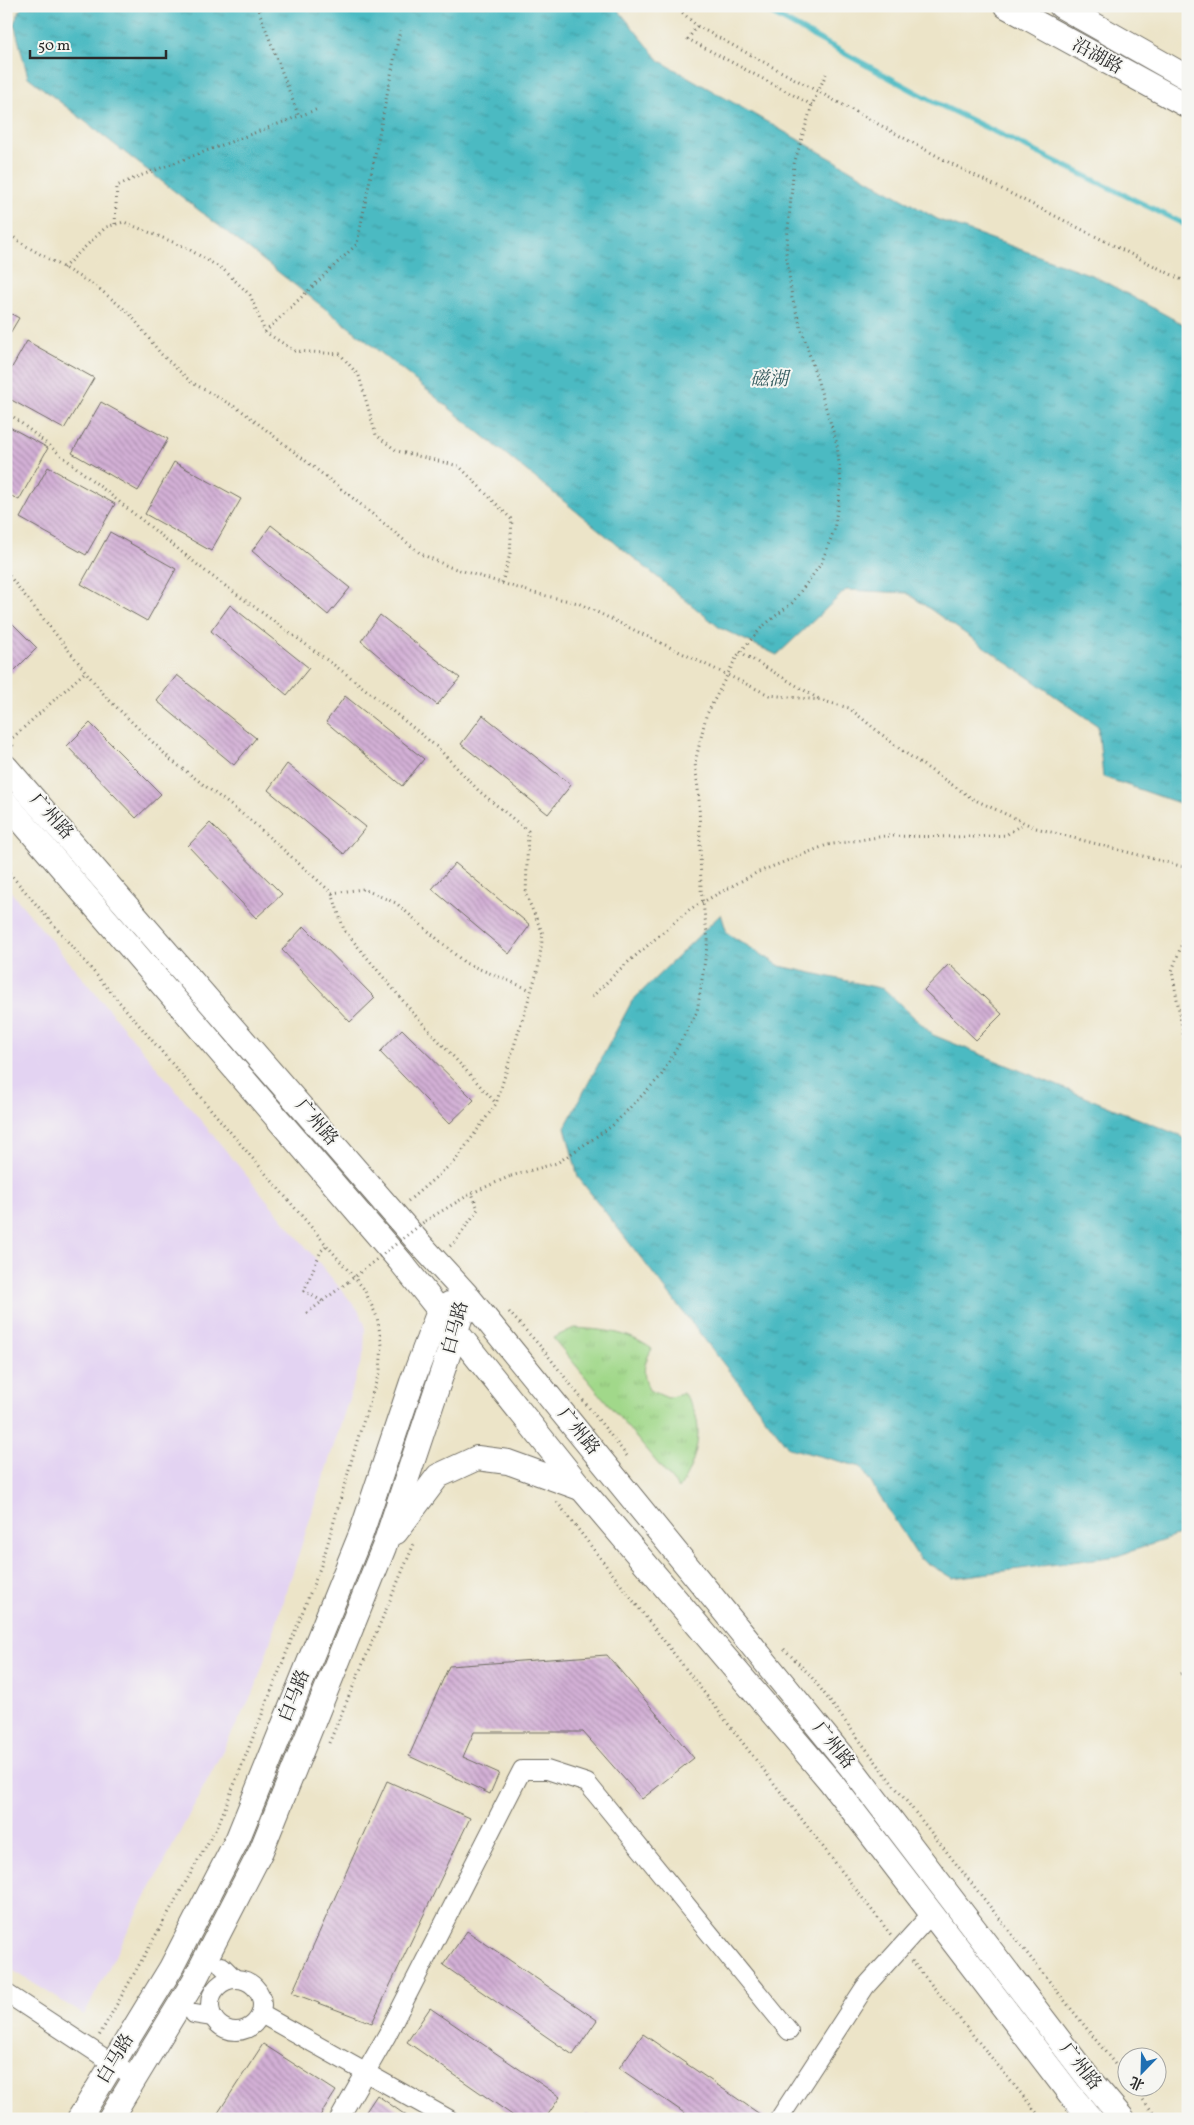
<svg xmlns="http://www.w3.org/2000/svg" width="1194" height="2125" font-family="Vollkorn,'Noto Serif SC',serif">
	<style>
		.built { fill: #e3d3f2 }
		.grass { fill: url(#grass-tufts); stroke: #66825a }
		.water { fill: url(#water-ripples); stroke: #3b7276 }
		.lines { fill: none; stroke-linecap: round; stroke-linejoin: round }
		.stream { stroke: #4bbac2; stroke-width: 5.5 }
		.building { fill: url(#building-back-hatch) }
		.street-casing { stroke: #6f6c62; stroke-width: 20 }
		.secondary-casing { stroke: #6f6c62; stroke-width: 26 }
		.path { stroke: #6f6c62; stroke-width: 3; stroke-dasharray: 1 4; stroke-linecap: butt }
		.street { stroke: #fff; stroke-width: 18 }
		.secondary { stroke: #fff; stroke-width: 24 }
		.path-bridge { stroke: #6f6c62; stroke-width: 3; stroke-dasharray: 1 4; stroke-linecap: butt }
		.labels { text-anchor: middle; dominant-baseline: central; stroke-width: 4; stroke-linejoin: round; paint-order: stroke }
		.street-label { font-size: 18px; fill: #2b2b2b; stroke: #f6f6f2 }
		.water-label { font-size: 19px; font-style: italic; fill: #365d60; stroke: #f6f6f2 }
	</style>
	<defs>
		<pattern id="grass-tufts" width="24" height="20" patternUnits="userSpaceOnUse" patternTransform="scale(1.25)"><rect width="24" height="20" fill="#a1d88a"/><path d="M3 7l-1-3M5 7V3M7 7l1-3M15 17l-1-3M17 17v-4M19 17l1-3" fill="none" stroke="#8bba77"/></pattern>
		<pattern id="water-ripples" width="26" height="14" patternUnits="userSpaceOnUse" patternTransform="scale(1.25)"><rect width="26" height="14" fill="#4bbac2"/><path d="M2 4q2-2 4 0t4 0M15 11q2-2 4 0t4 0" fill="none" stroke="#3f979e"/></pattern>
		<pattern id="building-back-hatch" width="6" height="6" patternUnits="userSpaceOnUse" patternTransform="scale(1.25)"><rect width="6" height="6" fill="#d3b0d6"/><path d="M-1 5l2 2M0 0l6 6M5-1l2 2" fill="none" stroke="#ab8fae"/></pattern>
	</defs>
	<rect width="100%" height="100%" fill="#f6f6f2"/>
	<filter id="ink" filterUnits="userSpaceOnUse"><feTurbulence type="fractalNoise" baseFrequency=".02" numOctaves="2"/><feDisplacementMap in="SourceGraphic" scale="10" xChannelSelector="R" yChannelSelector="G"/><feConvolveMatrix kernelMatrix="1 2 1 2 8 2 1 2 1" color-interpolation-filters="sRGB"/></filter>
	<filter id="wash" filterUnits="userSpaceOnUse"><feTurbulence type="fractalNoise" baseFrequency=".0096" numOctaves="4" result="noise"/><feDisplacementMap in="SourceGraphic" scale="20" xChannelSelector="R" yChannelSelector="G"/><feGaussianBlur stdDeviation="1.12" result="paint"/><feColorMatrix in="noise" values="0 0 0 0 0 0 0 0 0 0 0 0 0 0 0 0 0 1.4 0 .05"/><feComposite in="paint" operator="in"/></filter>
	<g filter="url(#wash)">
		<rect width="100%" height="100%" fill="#ece4c8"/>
		<polygon class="built" points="6,886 359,1311 365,1325 364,1352 255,1689 84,2015 6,1966"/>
		<path class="grass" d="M574 1328C604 1330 627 1331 652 1349 643 1364 642 1373 649 1390L668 1398 683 1393C709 1421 697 1460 679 1489L553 1338Z"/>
		<g class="water">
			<polygon points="22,6 615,6 660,61 939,220 1094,276 1188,327 1188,806 1103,777 1098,726 907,593 846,590 777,655 720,628 359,335 28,77 14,23"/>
			<polygon points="721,914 727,933 780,966 884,989 933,1035 1181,1136 1188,1141 1188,1532 1117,1556 952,1578 919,1558 861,1467 789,1448 578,1177 565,1127 632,1001"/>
		</g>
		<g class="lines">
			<polyline class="stream" points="758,6 934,102 1188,226"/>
		</g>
		<g id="blocks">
			<g class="building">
				<polygon points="6,311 19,318 6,340"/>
				<polygon points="27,341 94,378 64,429 6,397 6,378"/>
				<polygon points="101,402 168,439 138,491 72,453"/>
				<polygon points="6,425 48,448 19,500 6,493"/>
				<polygon points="174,462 241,499 211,551 145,514"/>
				<polygon points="48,467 115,504 86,555 20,518"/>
				<polygon points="271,525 350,588 328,615 252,551"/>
				<polygon points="110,532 176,569 147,621 81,584"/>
				<polygon points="230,605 309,668 287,695 211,631"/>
				<polygon points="380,615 460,678 437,705 361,641"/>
				<polygon points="6,617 37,648 12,673 6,666"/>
				<polygon points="177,675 256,738 234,765 157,701"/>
				<polygon points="345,696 424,759 402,786 326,722"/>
				<polygon points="483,715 571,785 548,814 461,744"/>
				<polygon points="90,723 161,794 136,818 67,746"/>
				<polygon points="287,764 366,827 344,854 268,790"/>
				<polygon points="210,823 282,894 256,918 188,846"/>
				<polygon points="455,863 530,925 509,954 432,889"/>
				<polygon points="304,926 375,998 350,1022 282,950"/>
				<polygon points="949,964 1002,1014 976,1040 924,990"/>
				<polygon points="402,1029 474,1100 449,1124 380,1052"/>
				<polygon points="607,1655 694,1758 642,1799 583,1732 474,1732 463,1757 499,1773 490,1794 409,1756 449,1666"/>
				<polygon points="387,1781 470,1818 372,2023 292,1993"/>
				<polygon points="467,1931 597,2020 573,2055 443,1965"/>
				<polygon points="430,2008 560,2097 545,2119 518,2119 407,2042"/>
				<polygon points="643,2034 767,2119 693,2119 619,2068"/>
				<polygon points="263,2044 336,2091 318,2119 214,2119"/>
				<polygon points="377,2095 411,2119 361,2119"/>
				<polygon points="587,2114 594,2119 583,2119"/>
			</g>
		</g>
	</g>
	<g filter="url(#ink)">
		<use href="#blocks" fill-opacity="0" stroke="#6f6c62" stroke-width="1"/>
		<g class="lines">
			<defs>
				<g id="street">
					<polyline points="222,1966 235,1979"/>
					<circle cx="236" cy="2005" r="26"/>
					<polyline points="6,1993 135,2078"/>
					<polyline points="194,2014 213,2017"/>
					<polyline points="261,2014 449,2119"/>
					<polyline points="339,2119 387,2035 522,1770 547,1770 587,1783 789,2031"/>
					<polyline points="779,2119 865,1987 932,1913"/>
				</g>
				<g id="secondary">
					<polyline points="1006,6 1188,106"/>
					<polyline points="1061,6 1188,78"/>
					<polyline points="6,767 421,1245 465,1293 850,1766 1089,2079 1123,2119"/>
					<polyline points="6,803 400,1261 582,1489 830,1781 1070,2094 1091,2119"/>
					<polyline points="396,1532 438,1476 477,1458 508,1462 580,1488"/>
					<polyline points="79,2119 171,1968 238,1838 361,1534 412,1382 439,1311 449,1304"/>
					<polyline points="110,2119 194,1981 261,1851 384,1547 460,1319"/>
				</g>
			</defs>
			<use href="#street" class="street-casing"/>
			<use href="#secondary" class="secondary-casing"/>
			<g class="path">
				<polyline points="257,6 299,117"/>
				<polyline points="675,6 697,26 952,164 1188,283"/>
				<polyline points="697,26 688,39 812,105"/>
				<polyline points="115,224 117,186 137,177 318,109"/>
				<polyline points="6,232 26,246 97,287 130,314 161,354 191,382 242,411 349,495 421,554 450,567 534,593 578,603 769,695 820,700 849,708 901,750 973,799 1036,828 1188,868"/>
				<polyline points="63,268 106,227 124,222 185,247 224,270 250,295 265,332 295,351 340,354 359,376 376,435 397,451 459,466 512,520 510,554 502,583"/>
				<polyline points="265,332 357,244 400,30"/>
				<polyline points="6,411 209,574 349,676 437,747 479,791 528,831 526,895 543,934 538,969 496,1104 455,1161 408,1201"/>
				<polyline points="6,572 106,697 171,760 250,820 332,893 344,930 414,1014 496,1103"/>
				<polyline points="740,652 819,699"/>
				<polyline points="6,738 16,749"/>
				<polyline points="9,741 85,672"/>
				<polyline points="6,869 364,1289 377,1317 382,1345 380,1370 358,1438 322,1563 219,1823 99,2036"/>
				<polyline points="332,893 363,889 396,903 465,963 531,990"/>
				<polyline points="1188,927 1172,971 1188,1061"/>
				<polyline points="592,997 619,970 690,909 756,873 827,845 885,836 974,837 1006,835 1024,823"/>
				<polyline points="425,1221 472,1193 511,1176"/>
				<polyline points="450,1246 456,1241 478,1209 472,1193"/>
				<polyline points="322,1301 304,1291 321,1251 327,1245"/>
				<polyline points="509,1312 541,1347 627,1456"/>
				<polyline points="307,1313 348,1282"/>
				<polyline points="557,1502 891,1935"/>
				<polyline points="784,1649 810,1675 892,1783 1126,2078"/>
				<polyline points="1180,1674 1188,1671"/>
				<polyline points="329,1743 414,1544"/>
				<polyline points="912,1961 1042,2119"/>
				<polyline points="1134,2088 1158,2119"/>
			</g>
			<use href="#street" class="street"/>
			<use href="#secondary" class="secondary"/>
			<g class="path-bridge">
				<polyline points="511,1176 557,1163 612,1126 661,1076 697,1012 708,940 701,889 699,798 695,763 706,716 737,656 762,627 792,603 821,564 834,530 841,484 837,444 792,298 786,252 794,164 812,105 826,74"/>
				<polyline points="348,1282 425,1221"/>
			</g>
		</g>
	</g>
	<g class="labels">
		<g class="street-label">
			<text transform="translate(1097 57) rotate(29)">沿湖路</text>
			<text transform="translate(51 817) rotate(48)">广州路</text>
			<text transform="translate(316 1123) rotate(49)">广州路</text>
			<text transform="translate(456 1328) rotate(-75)">白马路</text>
			<text transform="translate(578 1432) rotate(51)">广州路</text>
			<text transform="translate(295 1696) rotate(-68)">白马路</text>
			<text transform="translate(833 1746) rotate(51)">广州路</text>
			<text transform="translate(116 2059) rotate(-59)">白马路</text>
			<text transform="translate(1080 2067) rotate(52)">广州路</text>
		</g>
		<g class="water-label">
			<text x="769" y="380">磁湖</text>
		</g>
	</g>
	<rect width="1194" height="2125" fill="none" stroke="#f6f6f2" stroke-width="25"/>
	<g transform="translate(1142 2072) rotate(203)"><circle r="24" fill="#f6f6f2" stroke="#a5a5a2"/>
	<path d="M0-4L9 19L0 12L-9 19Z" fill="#1f6fb2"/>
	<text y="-8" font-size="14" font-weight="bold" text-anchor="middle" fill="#2b2b2b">北</text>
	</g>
	<path d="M30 50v8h136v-8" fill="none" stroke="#2b2b2b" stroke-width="2.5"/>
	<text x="38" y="50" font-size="15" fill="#2b2b2b" stroke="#f6f6f2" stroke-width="4" paint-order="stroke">50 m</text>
</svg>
